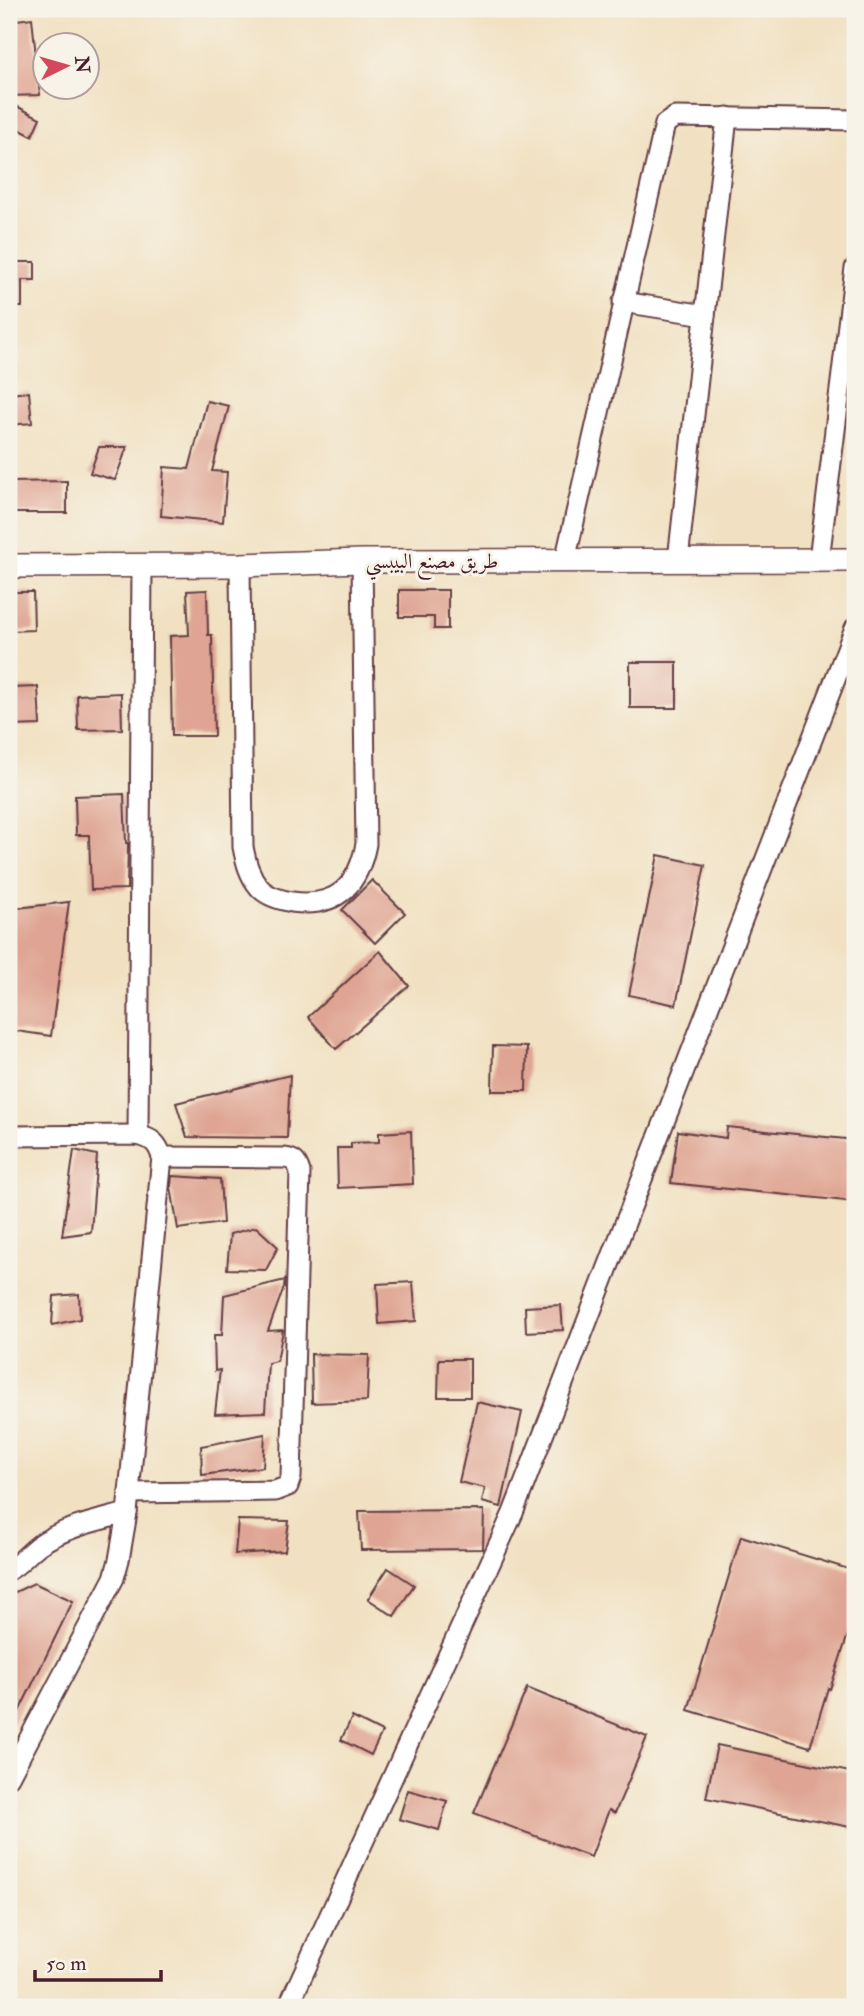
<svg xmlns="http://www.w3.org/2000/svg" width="864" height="2016" font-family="'IM FELL Double Pica',Amiri,serif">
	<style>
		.building { fill: #dfa493 }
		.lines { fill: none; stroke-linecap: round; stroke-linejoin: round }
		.minor-casing { stroke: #633c42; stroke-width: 23 }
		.major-casing { stroke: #633c42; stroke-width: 26 }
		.minor { stroke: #fff; stroke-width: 19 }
		.major { stroke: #fff; stroke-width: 23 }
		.labels { text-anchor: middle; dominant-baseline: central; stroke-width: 6; stroke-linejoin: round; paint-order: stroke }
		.street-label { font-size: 21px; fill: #4a1f2b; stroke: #f7f3e8 }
	</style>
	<rect width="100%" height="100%" fill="#f7f3e8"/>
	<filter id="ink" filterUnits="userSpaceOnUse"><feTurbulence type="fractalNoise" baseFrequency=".0143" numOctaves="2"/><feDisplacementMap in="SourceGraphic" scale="14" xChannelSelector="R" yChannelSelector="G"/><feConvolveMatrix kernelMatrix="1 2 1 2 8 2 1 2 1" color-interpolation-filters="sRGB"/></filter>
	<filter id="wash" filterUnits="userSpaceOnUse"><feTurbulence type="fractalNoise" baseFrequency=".00686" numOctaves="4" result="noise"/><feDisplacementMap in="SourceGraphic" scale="28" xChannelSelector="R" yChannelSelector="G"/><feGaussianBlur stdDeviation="1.57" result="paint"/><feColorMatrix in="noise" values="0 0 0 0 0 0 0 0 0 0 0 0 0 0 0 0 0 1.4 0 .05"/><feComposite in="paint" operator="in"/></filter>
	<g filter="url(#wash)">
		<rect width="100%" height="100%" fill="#f1e1c2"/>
		<g id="blocks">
			<g class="building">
				<polygon points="32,18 40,95 9,96 9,21"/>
				<polygon points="16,106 40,118 32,136 9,124"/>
				<polygon points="9,262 35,262 35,280 22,280 22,307 9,307"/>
				<polygon points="29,392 32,423 9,425 9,394"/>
				<polygon points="207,401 229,406 212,471 227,472 223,522 161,516 164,467 189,469"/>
				<polygon points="99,447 127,447 115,480 90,473"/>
				<polygon points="67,481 67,513 9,513 9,482"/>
				<polygon points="207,590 208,635 212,635 214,736 172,736 170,636 189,635 187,591"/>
				<polygon points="399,590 448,590 448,629 434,629 434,617 399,617"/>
				<polygon points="9,592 33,592 34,630 9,631"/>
				<rect x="630" y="662" width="47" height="46"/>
				<polygon points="38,687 40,725 9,726 9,688"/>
				<polygon points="121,693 122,729 78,730 77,695"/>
				<polygon points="124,794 126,843 128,843 127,889 91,890 89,835 76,835 75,796"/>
				<polygon points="658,855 705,865 676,1005 629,995"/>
				<polygon points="372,880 405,913 375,943 342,910"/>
				<polygon points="69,902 51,1036 9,1030 9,909"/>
				<polygon points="380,951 409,986 336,1049 308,1017"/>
				<polygon points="493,1046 527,1047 526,1091 492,1091"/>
				<polygon points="290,1075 287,1138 187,1137 176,1103"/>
				<polygon points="727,1127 855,1140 855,1202 671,1183 678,1131 726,1138"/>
				<polygon points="411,1131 413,1184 338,1188 337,1148 351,1148 351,1143 379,1142 379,1133"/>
				<polygon points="74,1150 97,1155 91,1232 62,1236"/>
				<polygon points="172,1176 220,1179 223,1223 178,1229 171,1187"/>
				<polygon points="256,1227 278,1247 266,1270 227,1269 230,1234"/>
				<polygon points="285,1280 284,1287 268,1331 283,1330 277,1361 268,1363 265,1412 215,1414 220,1370 215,1371 214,1335 222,1335 224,1295"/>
				<polygon points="413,1282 416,1321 379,1324 377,1284"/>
				<polygon points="79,1294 80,1319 52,1325 54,1296"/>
				<polygon points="561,1305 563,1330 526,1332 525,1307"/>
				<polygon points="311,1354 369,1355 367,1401 312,1403"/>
				<polygon points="439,1359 470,1359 470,1397 438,1397"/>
				<polygon points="477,1402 522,1412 501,1507 482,1502 485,1488 459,1482"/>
				<polygon points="265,1434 263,1467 202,1475 201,1446"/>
				<polygon points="484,1510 483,1549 361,1550 359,1511"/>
				<polygon points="238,1520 289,1521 285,1551 235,1554"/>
				<polygon points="741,1536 855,1571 855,1613 830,1689 828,1688 810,1747 688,1710"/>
				<polygon points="388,1568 414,1585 394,1616 368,1599"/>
				<polygon points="34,1583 73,1601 9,1732 9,1595"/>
				<polygon points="527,1688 647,1737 615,1813 609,1810 591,1857 474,1813"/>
				<polygon points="352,1717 382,1732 371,1755 341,1740"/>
				<polygon points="717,1745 855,1773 855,1828 706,1798"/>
				<polygon points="408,1790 447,1801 439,1830 399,1819"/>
			</g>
		</g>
	</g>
	<g filter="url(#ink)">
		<use href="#blocks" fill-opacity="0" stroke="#633c42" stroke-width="2"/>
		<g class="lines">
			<defs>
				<g id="minor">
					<polyline points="623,302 705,315"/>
					<polyline points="678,560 727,117"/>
					<polyline points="819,560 855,268"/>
					<polyline points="565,561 665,124 675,117 855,120"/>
					<path d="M240 565 243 847C246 862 249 875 259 887 266 896 281 900 292 902 337 908 358 886 366 844L362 561"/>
					<polyline points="138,1135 142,566"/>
					<path d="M9 1136 138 1135C152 1139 157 1142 162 1157L127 1513 119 1560 114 1578 9 1777"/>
					<path d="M129 1493 275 1491 288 1486 291 1477 300 1172C297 1162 294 1159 284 1158L162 1157"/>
					<path d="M9 1570C20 1564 28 1553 39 1545 65 1527 97 1521 127 1513"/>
					<polyline points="288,2007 513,1513 855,628"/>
				</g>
				<polyline id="major" points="9,566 240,565 362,561 855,560"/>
			</defs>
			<use href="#minor" class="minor-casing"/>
			<use href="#major" class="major-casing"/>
			<use href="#minor" class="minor"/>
			<use href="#major" class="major"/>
		</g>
	</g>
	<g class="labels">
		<g class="street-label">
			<text x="432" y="561">طريق مصنع البيبسي</text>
		</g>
	</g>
	<rect width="864" height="2016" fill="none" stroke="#f7f3e8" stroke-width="35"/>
	<g transform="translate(66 66) rotate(85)"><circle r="33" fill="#f7f3e8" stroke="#b29e9c" stroke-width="2"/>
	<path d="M0-5L12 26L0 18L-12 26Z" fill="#d1495b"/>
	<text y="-10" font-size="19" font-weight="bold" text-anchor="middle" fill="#4a1f2b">N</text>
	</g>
	<path d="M35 1970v10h126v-10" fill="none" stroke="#4a1f2b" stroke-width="3.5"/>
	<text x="46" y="1970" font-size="21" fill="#4a1f2b" stroke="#f7f3e8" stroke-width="5" paint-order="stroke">50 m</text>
</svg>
